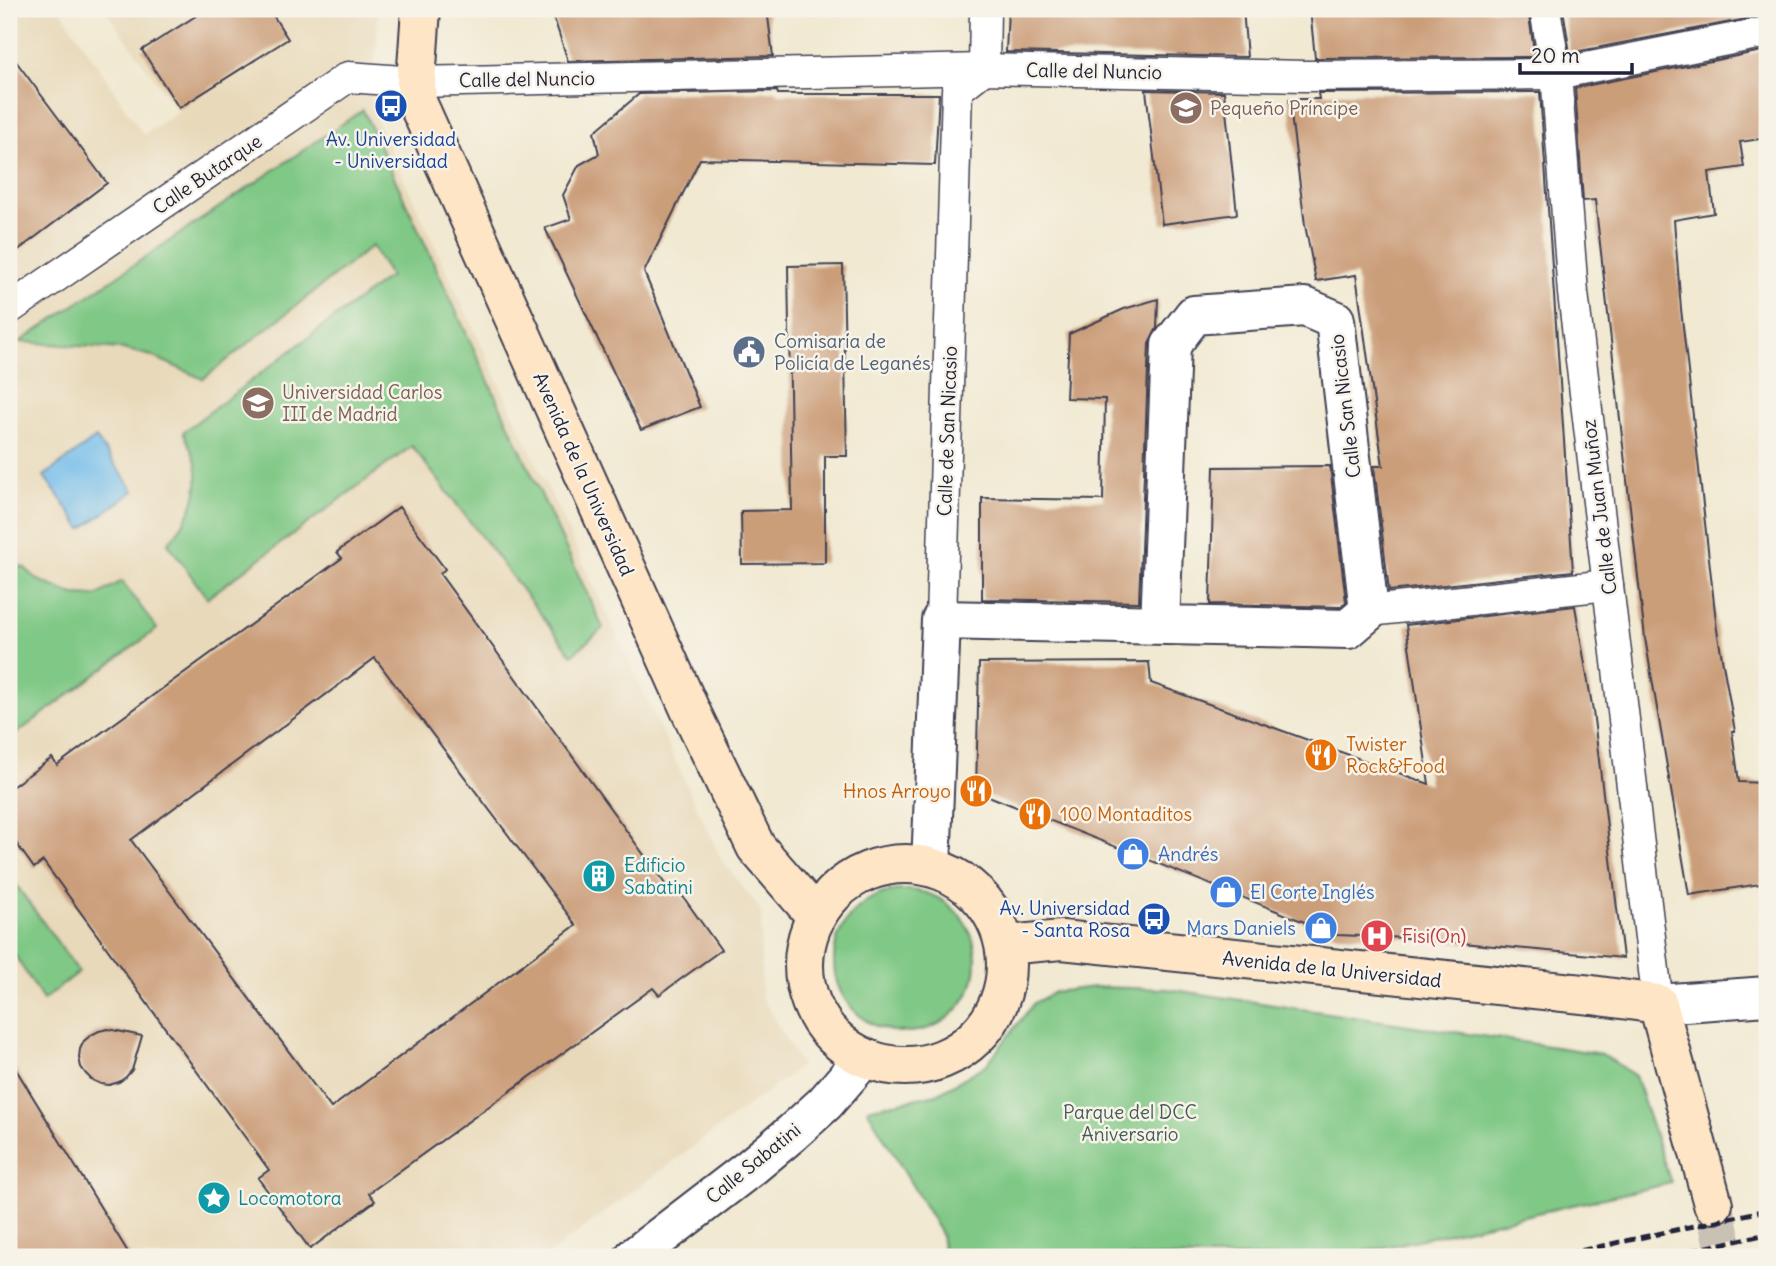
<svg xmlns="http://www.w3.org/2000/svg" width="1776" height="1266" font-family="Delius,sans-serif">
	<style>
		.built { fill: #e8d9ba }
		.green { fill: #7fc885; stroke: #507560; stroke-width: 2 }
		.water { fill: #71bcea; stroke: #4a6f92; stroke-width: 2 }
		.building { fill: #cb9e7a; fill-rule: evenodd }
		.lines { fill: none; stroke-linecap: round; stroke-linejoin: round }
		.secondary-tunnel { stroke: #c8c1b4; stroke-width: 38; stroke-dasharray: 38 19; stroke-linecap: butt }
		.pedestrian-casing { stroke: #414052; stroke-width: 33 }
		.minor-casing { stroke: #414052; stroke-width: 42 }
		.secondary-casing { stroke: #414052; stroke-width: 42 }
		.pedestrian { stroke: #fff; stroke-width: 30 }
		.minor { stroke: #fff; stroke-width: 38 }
		.secondary { stroke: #fde5c5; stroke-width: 38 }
		.rail { stroke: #22223b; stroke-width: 5; stroke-dasharray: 10 5; stroke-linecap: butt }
		.labels { text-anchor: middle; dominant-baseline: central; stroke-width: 5; stroke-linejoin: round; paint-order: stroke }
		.street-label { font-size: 19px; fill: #22223b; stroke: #f7f3e8 }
		.education-label { font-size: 19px; fill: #785e54; stroke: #f7f3e8; text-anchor: start }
		.transit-label { font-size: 19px; fill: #164399; stroke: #f7f3e8 }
		.service-label { font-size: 19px; fill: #4e5e75; stroke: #f7f3e8; text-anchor: start }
		.food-label { font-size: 19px; fill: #c56008; stroke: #f7f3e8; text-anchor: start }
		.shop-label { font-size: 19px; fill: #366cbe; stroke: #f7f3e8; text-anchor: start }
		.culture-label { font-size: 19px; fill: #0d838f; stroke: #f7f3e8; text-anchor: start }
		.health-label { font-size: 19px; fill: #be3a42; stroke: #f7f3e8; text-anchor: start }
		.park-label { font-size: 19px; fill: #435c55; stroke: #f7f3e8 }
	</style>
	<rect width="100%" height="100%" fill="#f7f3e8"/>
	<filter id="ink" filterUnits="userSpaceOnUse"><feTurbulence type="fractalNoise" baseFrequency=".0143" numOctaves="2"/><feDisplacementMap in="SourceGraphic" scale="14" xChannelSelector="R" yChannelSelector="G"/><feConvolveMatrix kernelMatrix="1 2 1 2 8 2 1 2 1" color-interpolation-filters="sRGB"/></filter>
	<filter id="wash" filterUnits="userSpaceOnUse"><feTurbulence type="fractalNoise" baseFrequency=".00686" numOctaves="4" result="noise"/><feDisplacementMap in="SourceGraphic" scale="28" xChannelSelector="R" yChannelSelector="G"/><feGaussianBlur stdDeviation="1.57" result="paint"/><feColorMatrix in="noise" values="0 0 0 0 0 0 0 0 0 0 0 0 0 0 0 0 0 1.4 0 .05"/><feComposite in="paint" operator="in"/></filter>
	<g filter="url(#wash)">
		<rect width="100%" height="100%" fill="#f1e9d2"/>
		<polygon class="built" points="9,9 60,9 143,135 178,112 105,9 379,9 371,109 722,861 761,911 761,996 801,1066 545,1257 9,1257"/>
		<g class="green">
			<path d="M363 110 603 628 572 655 412 446 207 598 168 543C188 522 202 493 196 463 193 452 188 442 183 432L390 276 372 246 203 379 152 356 123 349 20 342Z"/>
			<polygon points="13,564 25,568 38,580 74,595 96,596 122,581 157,629 9,739 9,567"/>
			<polygon points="9,875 79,972 43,1000 9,946"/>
			<circle cx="905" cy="961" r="71"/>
			<polygon points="1094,987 1167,989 1602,1054 1635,1076 1671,1183 1342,1257 944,1257 941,1234 867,1109 937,1094 986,1065 1034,1003 1055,992"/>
		</g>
		<polygon class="water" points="96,438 134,491 82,529 44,476"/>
		<g id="blocks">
			<g class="building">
				<polygon points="207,9 269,9 288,39 179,108 142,50"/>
				<polygon points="551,9 767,9 773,56 568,61"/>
				<polygon points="1008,9 1243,9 1247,57 1006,52"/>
				<polygon points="1310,9 1528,9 1535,57 1315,58"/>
				<polygon points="1563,9 1767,9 1767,15 1570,53"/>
				<polygon points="1767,50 1767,138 1740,142 1744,167 1709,172 1714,213 1674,220 1681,309 1717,630 1735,731 1732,731 1739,782 1767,783 1767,883 1689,895 1645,638 1595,200 1583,201 1575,88"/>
				<polygon points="9,52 107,183 9,257"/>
				<polygon points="1146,90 1224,92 1237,214 1162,224"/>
				<polygon points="777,91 778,94 939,94 935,165 700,159 644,272 700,407 641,430 545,228 571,219 563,195 579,165 599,154 594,132 639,94"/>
				<polygon points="1540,92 1573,571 1389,591 1374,466 1383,466 1356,275 1316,281 1305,225 1289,99 1319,99 1318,93"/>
				<polygon points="843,265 847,456 825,456 825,563 742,564 741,511 792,510 788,266"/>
				<polygon points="1158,299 1157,328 1149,344 1139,602 982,599 982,498 1103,500 1105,399 1066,398 1069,334 1124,309"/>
				<polygon points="1330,466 1346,602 1340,607 1210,604 1214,467"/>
				<path d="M399 507 445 569 440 574 668 888 674 884 721 950 659 995 653 988 369 1193 375 1201 310 1249 258 1178 269 1170 43 861 34 868 9 833V789L52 758 57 765 342 558 337 552ZM375 658 576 925 331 1108 131 840Z"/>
				<polygon points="1575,606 1593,711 1623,958 1409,938 1337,935 976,791 979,663 1149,662 1151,683 1429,784 1406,625"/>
				<polygon points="108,1029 142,1036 132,1070 126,1077 119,1082 109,1085 101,1084 92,1080 86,1074 81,1067 79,1058 80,1049 84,1041 91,1035 99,1031"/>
				<polygon points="9,1058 131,1257 58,1257 9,1251"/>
			</g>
		</g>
	</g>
	<g filter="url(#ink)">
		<use href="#blocks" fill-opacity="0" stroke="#414052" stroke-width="2"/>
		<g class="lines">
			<polyline class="secondary-tunnel" points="1713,1204 1726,1257"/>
			<defs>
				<g id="pedestrian">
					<polyline points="1545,9 1556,74 1573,293 1658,1004"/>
					<polyline points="9,309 348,77 416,82 984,69 1304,76 1556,74 1767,32"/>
					<polyline points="1369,611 1608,585"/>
					<polyline points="941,620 957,90 984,69 985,9"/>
				</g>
				<g id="minor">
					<polyline points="931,867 941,620 1348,629 1369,611 1335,320 1305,307 1194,315 1171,345 1160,625"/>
					<polyline points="1658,1004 1767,996"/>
					<polyline points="634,1257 750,1168 792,1133 825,1103 864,1058"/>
				</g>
				<g id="secondary">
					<polyline points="421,9 416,82 417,102 691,712 756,847 816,916"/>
					<circle cx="905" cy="965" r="101"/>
					<polyline points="1005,945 1062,940 1592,995 1658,1004 1713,1204"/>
				</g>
			</defs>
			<use href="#pedestrian" class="pedestrian-casing"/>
			<use href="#minor" class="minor-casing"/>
			<use href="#secondary" class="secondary-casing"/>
			<use href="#pedestrian" class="pedestrian"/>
			<use href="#minor" class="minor"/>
			<use href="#secondary" class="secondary"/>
			<g class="rail">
				<polyline points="1552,1257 1767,1210"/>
				<polyline points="1662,1257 1767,1234"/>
			</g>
		</g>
	</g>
	<defs>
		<symbol id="bus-disc" viewBox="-11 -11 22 22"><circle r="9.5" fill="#1a4fb4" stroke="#f7f3e8"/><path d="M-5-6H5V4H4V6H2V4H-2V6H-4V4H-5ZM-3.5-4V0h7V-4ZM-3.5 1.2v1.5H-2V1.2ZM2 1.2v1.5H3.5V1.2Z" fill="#fff"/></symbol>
		<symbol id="school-disc" viewBox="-11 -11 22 22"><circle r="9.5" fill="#8d6e63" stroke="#f7f3e8"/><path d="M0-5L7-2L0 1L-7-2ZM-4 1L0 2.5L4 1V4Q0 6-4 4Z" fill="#fff"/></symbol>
		<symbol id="civic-disc" viewBox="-11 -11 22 22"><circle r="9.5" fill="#5c6f8a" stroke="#f7f3e8"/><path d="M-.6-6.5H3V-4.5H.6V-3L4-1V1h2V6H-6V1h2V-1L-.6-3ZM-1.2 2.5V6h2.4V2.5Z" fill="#fff"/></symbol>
		<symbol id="university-disc" viewBox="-11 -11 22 22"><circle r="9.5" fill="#8d6e63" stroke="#f7f3e8"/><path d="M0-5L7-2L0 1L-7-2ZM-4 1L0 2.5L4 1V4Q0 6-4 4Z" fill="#fff"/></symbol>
		<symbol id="restaurant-disc" viewBox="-11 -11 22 22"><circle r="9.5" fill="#e8710a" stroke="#f7f3e8"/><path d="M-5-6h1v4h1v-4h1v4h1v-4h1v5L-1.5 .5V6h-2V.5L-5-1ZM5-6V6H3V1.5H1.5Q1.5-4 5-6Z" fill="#fff"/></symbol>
		<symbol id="shop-disc" viewBox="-11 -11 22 22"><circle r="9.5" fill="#3f7fe0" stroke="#f7f3e8"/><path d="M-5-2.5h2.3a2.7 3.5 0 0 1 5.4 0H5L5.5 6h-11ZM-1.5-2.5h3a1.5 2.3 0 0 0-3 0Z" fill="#fff"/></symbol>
		<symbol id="building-disc" viewBox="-11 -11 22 22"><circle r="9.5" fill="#0f9aa8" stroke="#f7f3e8"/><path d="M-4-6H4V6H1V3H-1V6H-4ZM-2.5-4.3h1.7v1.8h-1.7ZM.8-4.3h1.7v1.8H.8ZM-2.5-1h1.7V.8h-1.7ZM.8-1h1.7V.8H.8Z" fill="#fff"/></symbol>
		<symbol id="hospital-disc" viewBox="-11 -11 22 22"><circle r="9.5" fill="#e0444e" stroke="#f7f3e8"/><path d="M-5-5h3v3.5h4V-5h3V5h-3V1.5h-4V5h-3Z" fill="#fff"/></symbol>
		<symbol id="sight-disc" viewBox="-11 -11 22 22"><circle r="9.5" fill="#0f9aa8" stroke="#f7f3e8"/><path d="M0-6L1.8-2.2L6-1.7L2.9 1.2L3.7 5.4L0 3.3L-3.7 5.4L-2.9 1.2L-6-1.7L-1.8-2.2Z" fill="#fff"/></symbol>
	</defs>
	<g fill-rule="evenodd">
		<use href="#bus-disc" x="372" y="87" width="38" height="38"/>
		<use href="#school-disc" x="1167" y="89" width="38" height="38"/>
		<use href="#civic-disc" x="730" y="333" width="38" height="38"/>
		<use href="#university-disc" x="239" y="384" width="38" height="38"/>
		<use href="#restaurant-disc" x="1302" y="736" width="38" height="38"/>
		<use href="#restaurant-disc" x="957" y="772" width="38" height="38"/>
		<use href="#restaurant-disc" x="1016" y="795" width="38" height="38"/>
		<use href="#shop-disc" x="1114" y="835" width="38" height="38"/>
		<use href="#building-disc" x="580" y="857" width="38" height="38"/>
		<use href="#shop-disc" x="1207" y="873" width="38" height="38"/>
		<use href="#bus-disc" x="1135" y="900" width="38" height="38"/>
		<use href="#shop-disc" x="1302" y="909" width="38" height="38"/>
		<use href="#hospital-disc" x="1358" y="917" width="38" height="38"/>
		<use href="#sight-disc" x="195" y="1179" width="38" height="38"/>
	</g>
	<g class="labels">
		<g class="street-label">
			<text transform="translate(1094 71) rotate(1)">Calle del Nuncio</text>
			<text transform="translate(527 79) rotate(-1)">Calle del Nuncio</text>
			<text transform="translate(207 174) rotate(-34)">Calle Butarque</text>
			<text transform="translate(1345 406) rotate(-97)">Calle San Nicasio</text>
			<text transform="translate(947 431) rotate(-88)">Calle de San Nicasio</text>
			<text transform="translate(584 474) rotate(66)">Avenida de la Universidad</text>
			<text transform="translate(1599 507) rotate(-97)">Calle de Juan Muñoz</text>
			<text transform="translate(1332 969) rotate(6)">Avenida de la Universidad</text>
			<text transform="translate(753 1163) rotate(-39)">Calle Sabatini</text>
		</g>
		<g class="education-label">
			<text x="1210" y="108">Pequeño Príncipe</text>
			<text x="282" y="392">Universidad Carlos<tspan x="282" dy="22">III de Madrid</tspan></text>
		</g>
		<g class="transit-label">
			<text x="391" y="139">Av. Universidad<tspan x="391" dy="22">- Universidad</tspan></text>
			<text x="1130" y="908" text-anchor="end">Av. Universidad<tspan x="1130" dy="22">- Santa Rosa</tspan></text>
		</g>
		<g class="service-label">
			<text x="774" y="341">Comisaría de<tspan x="774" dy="22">Policía de Leganés</tspan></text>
		</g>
		<g class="food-label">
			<text x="1346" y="744">Twister<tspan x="1346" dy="22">Rock&amp;Food</tspan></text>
			<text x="951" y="791" text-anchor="end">Hnos Arroyo</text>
			<text x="1060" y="814">100 Montaditos</text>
		</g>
		<g class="shop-label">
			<text x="1158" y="854">Andrés</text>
			<text x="1250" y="892">El Corte Inglés</text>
			<text x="1296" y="928" text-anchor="end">Mars Daniels</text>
		</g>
		<g class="culture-label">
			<text x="624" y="865">Edificio<tspan x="624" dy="22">Sabatini</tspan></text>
			<text x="238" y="1198">Locomotora</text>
		</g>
		<g class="health-label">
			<text x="1402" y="936">Fisi(On)</text>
		</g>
		<g class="park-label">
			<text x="1130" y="1112">Parque del DCC<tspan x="1130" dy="22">Aniversario</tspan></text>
		</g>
	</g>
	<rect width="1776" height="1266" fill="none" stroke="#f7f3e8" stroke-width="35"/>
	<path d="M1520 63v10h112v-10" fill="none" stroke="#22223b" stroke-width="3.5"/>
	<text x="1531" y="63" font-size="21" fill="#22223b" stroke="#f7f3e8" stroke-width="5" paint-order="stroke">20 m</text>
</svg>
